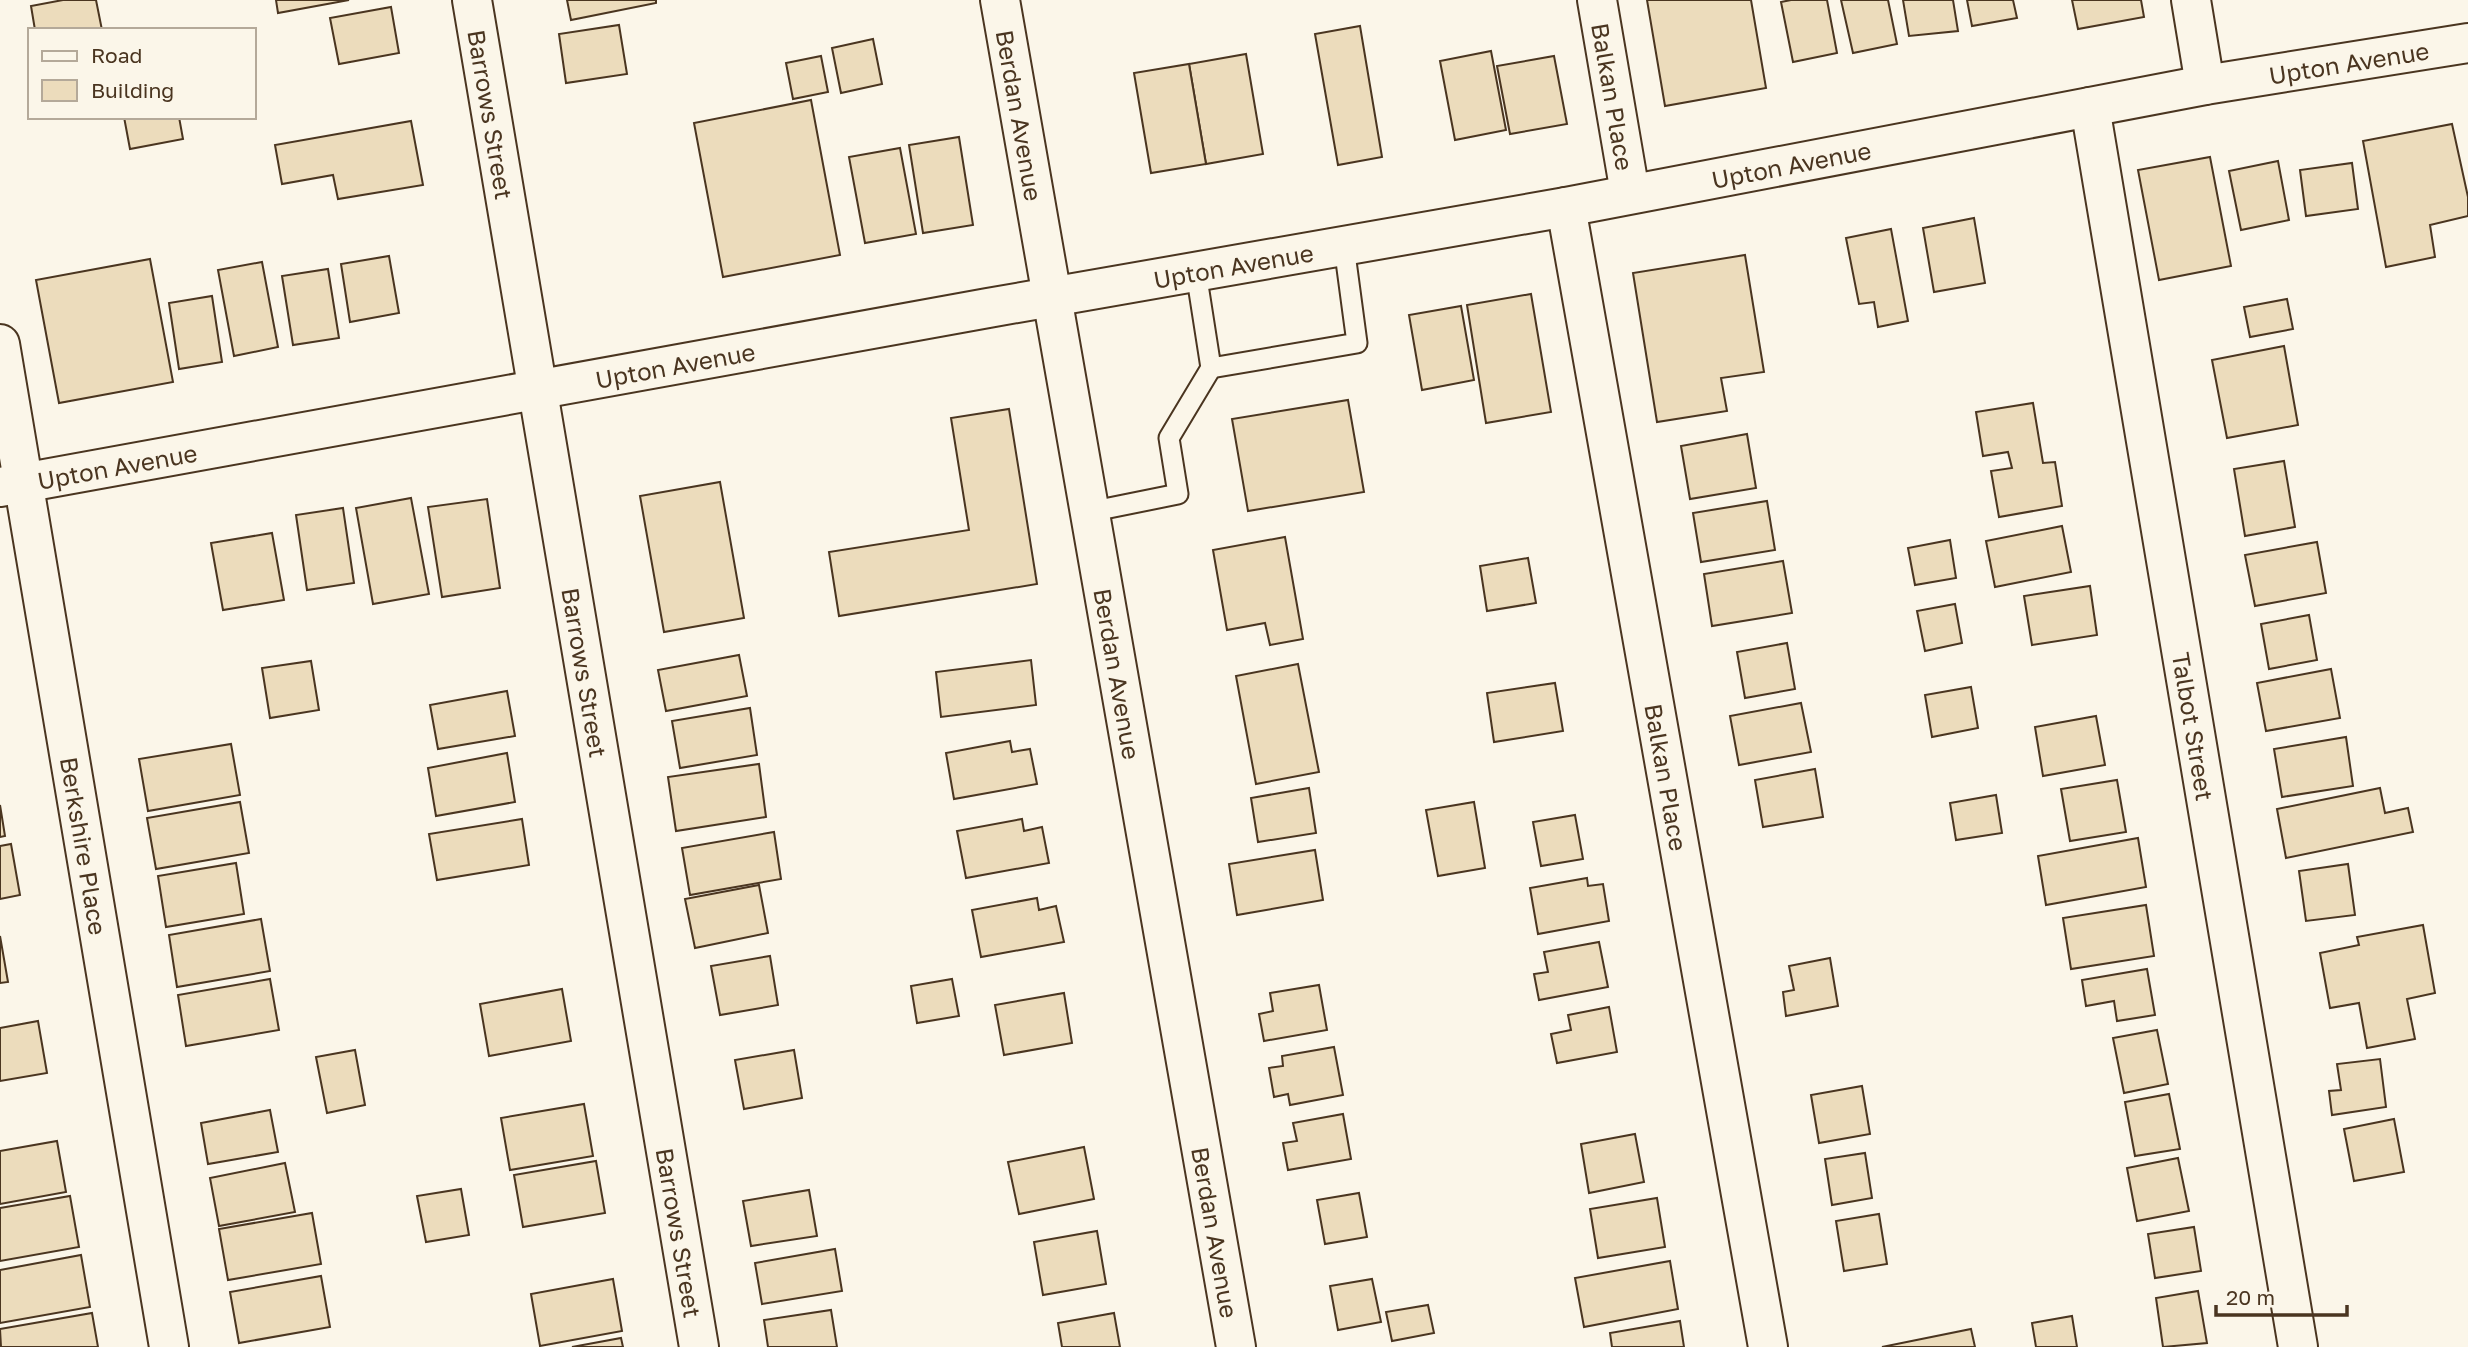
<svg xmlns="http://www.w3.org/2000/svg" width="2468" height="1347" font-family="'Golos Text',sans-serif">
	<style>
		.building { fill: #ecdcbc; stroke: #4a3520; stroke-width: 2 }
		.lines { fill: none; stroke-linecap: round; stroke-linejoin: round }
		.service-casing { stroke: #4a3520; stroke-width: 23 }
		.minor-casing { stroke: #4a3520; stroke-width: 42 }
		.tertiary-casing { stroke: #4a3520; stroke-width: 42 }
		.service { stroke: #fbf6e9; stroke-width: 19 }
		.minor { stroke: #fbf6e9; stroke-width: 38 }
		.tertiary { stroke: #fbf6e9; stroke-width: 38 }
		.labels { text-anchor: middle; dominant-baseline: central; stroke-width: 5; stroke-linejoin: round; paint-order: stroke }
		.street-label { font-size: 24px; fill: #4a3520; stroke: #fbf6e9 }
	</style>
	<rect width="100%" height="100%" fill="#fbf6e9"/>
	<g class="building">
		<polygon points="63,0 96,0 102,30 35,30 31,6"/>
		<polygon points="276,0 349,0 278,13"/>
		<polygon points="567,0 656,0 656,3 571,20"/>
		<polygon points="1647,0 1751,0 1766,88 1665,106"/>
		<polygon points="1791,0 1827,0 1837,53 1793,62 1781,2"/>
		<polygon points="1841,0 1888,0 1897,44 1853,53"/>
		<polygon points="1903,0 1953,0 1958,31 1909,36"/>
		<polygon points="1967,0 2013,0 2017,18 1972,26"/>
		<polygon points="2072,0 2141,0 2144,17 2078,29"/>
		<polygon points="391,7 399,53 339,64 330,18"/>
		<polygon points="619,25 627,74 566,83 559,34"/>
		<polygon points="1360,26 1382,157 1338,165 1315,34"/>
		<polygon points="873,39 882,84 841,93 832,48"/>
		<polygon points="1491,51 1506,130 1455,140 1440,61"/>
		<polygon points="1246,54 1263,154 1206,164 1189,64"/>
		<polygon points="821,56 828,92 793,99 786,63"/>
		<polygon points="1554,56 1567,124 1510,134 1497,66"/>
		<polygon points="1189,64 1206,164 1151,173 1134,73"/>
		<polygon points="811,100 840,255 723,277 694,123"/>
		<polygon points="124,117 179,117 183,139 130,149"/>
		<polygon points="411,121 423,185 338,199 333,175 282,184 275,145"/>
		<polygon points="2452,124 2468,197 2468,216 2430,225 2435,257 2386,267 2363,141"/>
		<polygon points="959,137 973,225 923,233 909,145"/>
		<polygon points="900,148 916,234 865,243 849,157"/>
		<polygon points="2210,157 2231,266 2159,280 2138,170"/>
		<polygon points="2278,161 2289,220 2241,230 2229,171"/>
		<polygon points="2352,163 2358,209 2306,216 2300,170"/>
		<polygon points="1974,218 1985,283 1934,292 1923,228"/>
		<polygon points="1891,229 1908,321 1878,327 1874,302 1859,304 1846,238"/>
		<polygon points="1745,255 1764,372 1721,378 1727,411 1657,422 1633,273"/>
		<polygon points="389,256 399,313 350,322 341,264"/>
		<polygon points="150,259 173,382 59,403 36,280"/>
		<polygon points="262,262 278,347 234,356 218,270"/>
		<polygon points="328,269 339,338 293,345 282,276"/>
		<polygon points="1531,294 1551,412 1486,423 1467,305"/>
		<polygon points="212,296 222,362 179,369 169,303"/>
		<polygon points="2287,299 2293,329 2250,337 2244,307"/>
		<polygon points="1461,306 1474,380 1422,390 1409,315"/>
		<polygon points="2284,346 2298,425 2227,438 2212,360"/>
		<polygon points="1348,400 1364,492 1248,511 1232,419"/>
		<polygon points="2033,403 2043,463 2055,462 2062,506 1999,517 1991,471 2012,468 2008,452 1983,456 1976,412"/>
		<polygon points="1009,409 1037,584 839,616 829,552 969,530 951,418"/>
		<polygon points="1747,434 1756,488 1690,499 1681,446"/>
		<polygon points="2284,461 2295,527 2245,536 2234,469"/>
		<polygon points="720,482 744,618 664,632 640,496"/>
		<polygon points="411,498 429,594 373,604 356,508"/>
		<polygon points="487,499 500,588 442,597 428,507"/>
		<polygon points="1767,501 1775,550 1701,562 1693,513"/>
		<polygon points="343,508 354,583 307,590 296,515"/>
		<polygon points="2062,526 2071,572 1995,587 1986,541"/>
		<polygon points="272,533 284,600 223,610 211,543"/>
		<polygon points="1285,537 1303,639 1270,645 1265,623 1227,630 1213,550"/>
		<polygon points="1950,540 1956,578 1915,585 1908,548"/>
		<polygon points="2317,542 2326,593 2255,606 2245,555"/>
		<polygon points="1528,558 1536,603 1487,611 1480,566"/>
		<polygon points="1783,561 1792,613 1712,626 1704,574"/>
		<polygon points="2090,586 2097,635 2032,645 2024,596"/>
		<polygon points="1955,604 1962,643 1925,651 1917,611"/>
		<polygon points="2309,615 2317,660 2269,669 2261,624"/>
		<polygon points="1787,643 1795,689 1745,698 1737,652"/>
		<polygon points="739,655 747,696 666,711 658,670"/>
		<polygon points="1031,660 1036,705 941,717 936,672"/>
		<polygon points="311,661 319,710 270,718 262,668"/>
		<polygon points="1298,664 1319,772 1256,784 1236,676"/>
		<polygon points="2331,669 2340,718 2266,731 2257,683"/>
		<polygon points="1555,683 1563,731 1494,742 1487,693"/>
		<polygon points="1971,687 1978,728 1932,737 1925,695"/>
		<polygon points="507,691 515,736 438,749 430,705"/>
		<polygon points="1801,703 1811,752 1739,765 1730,716"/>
		<polygon points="750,708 757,755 680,768 672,721"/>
		<polygon points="2096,716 2105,765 2043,776 2035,727"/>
		<polygon points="2346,737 2353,786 2282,797 2274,749"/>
		<polygon points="1010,741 1012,752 1030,749 1037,784 954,799 946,753"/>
		<polygon points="231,744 240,795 148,811 139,759"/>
		<polygon points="507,753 515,802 436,816 428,768"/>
		<polygon points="759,764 766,817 676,831 668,777"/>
		<polygon points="1815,769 1823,817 1763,827 1755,780"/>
		<polygon points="2117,780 2126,832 2070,841 2061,789"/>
		<polygon points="1309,788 1316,833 1258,842 1251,798"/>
		<polygon points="2380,788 2385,813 2408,808 2413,832 2286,858 2277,809"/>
		<polygon points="1996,795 2002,833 1956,840 1950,803"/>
		<polygon points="240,802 249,853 156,869 147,818"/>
		<polygon points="1474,802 1485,868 1438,876 1426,810"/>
		<polygon points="0,805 5,836 0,837"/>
		<polygon points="1575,815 1583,859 1541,866 1533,822"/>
		<polygon points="522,819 529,865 437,880 429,834"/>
		<polygon points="1022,819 1024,831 1042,827 1049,863 966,878 957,831"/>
		<polygon points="774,832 781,879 690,895 682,848"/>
		<polygon points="2138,838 2146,887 2046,905 2038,856"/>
		<polygon points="11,844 20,895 0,899 0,846"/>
		<polygon points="1315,850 1323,900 1237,915 1229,864"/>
		<polygon points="236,863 244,914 166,927 158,876"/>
		<polygon points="2348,864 2355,915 2306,921 2299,871"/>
		<polygon points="1587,878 1588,886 1603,884 1609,921 1538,934 1530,888"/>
		<polygon points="759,885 768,933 695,948 685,899"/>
		<polygon points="1037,898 1039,910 1056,906 1064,942 981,957 972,910"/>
		<polygon points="2146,905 2154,956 2071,969 2063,918"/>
		<polygon points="261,919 270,971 177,987 169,935"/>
		<polygon points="2423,925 2435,993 2407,999 2415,1039 2367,1048 2359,1003 2330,1008 2320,953 2359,945 2357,937"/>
		<polygon points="0,936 8,982 0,983"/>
		<polygon points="1599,942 1608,987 1539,1000 1534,974 1548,972 1544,952"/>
		<polygon points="770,956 778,1005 720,1015 711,966"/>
		<polygon points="1830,958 1838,1006 1786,1016 1783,992 1794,990 1789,966"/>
		<polygon points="2147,969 2155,1015 2117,1021 2114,1001 2086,1006 2082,980"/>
		<polygon points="270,979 279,1030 186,1046 178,995"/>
		<polygon points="952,979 959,1016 917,1023 911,986"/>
		<polygon points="1319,985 1327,1030 1264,1041 1259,1014 1273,1011 1270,993"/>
		<polygon points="562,989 571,1041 489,1056 480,1004"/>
		<polygon points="1064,993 1072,1043 1004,1055 995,1005"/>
		<polygon points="1609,1007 1617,1052 1557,1063 1551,1034 1571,1030 1568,1015"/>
		<polygon points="38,1021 47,1073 0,1081 0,1028"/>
		<polygon points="2157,1030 2168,1084 2124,1093 2113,1038"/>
		<polygon points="1334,1047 1343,1095 1290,1105 1288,1094 1274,1097 1269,1068 1283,1066 1282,1056"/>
		<polygon points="355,1050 365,1105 327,1113 316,1057"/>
		<polygon points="794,1050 802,1098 744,1109 735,1060"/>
		<polygon points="2380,1059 2386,1107 2332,1115 2329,1091 2341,1090 2337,1064"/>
		<polygon points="1862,1086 1870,1134 1819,1143 1811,1095"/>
		<polygon points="2169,1094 2180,1149 2135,1156 2125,1102"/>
		<polygon points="584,1104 593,1156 510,1170 501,1118"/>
		<polygon points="270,1110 278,1152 208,1164 201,1123"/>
		<polygon points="1343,1114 1351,1159 1288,1170 1283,1143 1297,1141 1293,1123"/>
		<polygon points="2394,1119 2404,1172 2354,1181 2344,1129"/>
		<polygon points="1635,1134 1644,1182 1589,1193 1581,1144"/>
		<polygon points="57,1141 66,1192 0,1204 0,1151"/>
		<polygon points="1084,1147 1094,1199 1019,1214 1008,1162"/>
		<polygon points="1865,1153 1872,1198 1832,1205 1825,1159"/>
		<polygon points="2178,1158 2189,1211 2137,1221 2127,1168"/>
		<polygon points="596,1161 605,1213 523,1227 514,1175"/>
		<polygon points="285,1163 295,1212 219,1226 210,1178"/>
		<polygon points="461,1189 469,1235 426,1242 417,1196"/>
		<polygon points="809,1190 817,1236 751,1246 743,1201"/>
		<polygon points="1359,1193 1367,1237 1325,1244 1317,1200"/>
		<polygon points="70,1196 79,1247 0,1261 0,1208"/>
		<polygon points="1657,1198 1665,1247 1598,1258 1590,1209"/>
		<polygon points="312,1213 321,1264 228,1280 219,1229"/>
		<polygon points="1879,1214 1887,1264 1844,1271 1836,1221"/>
		<polygon points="2194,1227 2201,1271 2155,1278 2148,1234"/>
		<polygon points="1097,1231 1106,1284 1043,1295 1034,1242"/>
		<polygon points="835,1249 842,1291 762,1304 755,1263"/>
		<polygon points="81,1255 90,1307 0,1323 0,1270"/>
		<polygon points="1670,1261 1678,1309 1584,1327 1575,1278"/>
		<polygon points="321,1276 330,1327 239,1343 230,1292"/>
		<polygon points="613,1279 622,1331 540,1346 531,1294"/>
		<polygon points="1372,1279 1381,1322 1338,1330 1330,1286"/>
		<polygon points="2198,1291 2207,1343 2163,1347 2156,1298"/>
		<polygon points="1428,1305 1434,1333 1392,1341 1386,1312"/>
		<polygon points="831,1310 837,1347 768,1347 764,1320"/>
		<polygon points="92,1313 98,1347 1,1347 0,1329"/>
		<polygon points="1114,1313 1120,1347 1062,1347 1058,1323"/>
		<polygon points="2072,1316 2077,1347 2036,1347 2032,1323"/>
		<polygon points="1680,1321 1684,1347 1612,1347 1610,1333"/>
		<polygon points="1971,1329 1975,1347 1882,1347"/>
		<polygon points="621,1338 623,1347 572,1347"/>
	</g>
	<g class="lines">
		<defs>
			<g id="service">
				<polyline points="1196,272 1211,368 1357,343 1344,246"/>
				<polyline points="1089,512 1178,494 1169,438 1211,368"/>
			</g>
			<g id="minor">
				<path id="s1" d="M472 0 699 1347"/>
				<path id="s2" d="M1597 0 1630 193"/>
				<polyline points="2191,0 2205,85"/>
				<path id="s3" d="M2090 107 2298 1347"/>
				<path id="s4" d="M1566 207 1768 1347"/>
				<path id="s5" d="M0 344 169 1347"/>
			</g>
			<g id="tertiary">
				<path id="s6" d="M1000 0 1236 1347"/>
				<path id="s7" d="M0 487 988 308 1566 207 2205 85 2468 43"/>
			</g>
		</defs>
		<use href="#service" class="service-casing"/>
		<use href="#minor" class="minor-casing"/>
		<use href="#tertiary" class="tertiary-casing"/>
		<use href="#service" class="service"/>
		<use href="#minor" class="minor"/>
		<use href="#tertiary" class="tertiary"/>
	</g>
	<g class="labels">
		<g class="street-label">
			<text stroke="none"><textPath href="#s7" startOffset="2387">Upton Avenue</textPath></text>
			<text stroke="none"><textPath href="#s2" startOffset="98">Balkan Place</textPath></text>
			<text stroke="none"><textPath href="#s1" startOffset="116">Barrows Street</textPath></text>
			<text stroke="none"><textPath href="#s6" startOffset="117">Berdan Avenue</textPath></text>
			<text stroke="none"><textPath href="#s7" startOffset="1820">Upton Avenue</textPath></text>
			<text stroke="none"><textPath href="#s7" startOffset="1253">Upton Avenue</textPath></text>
			<text stroke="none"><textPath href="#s7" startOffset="686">Upton Avenue</textPath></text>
			<text stroke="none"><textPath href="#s7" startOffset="119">Upton Avenue</textPath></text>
			<text stroke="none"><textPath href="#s1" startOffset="682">Barrows Street</textPath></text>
			<text stroke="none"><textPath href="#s6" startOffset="684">Berdan Avenue</textPath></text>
			<text stroke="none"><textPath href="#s3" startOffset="628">Talbot Street</textPath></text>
			<text stroke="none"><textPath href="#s4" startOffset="579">Balkan Place</textPath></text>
			<text stroke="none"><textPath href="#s5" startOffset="509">Berkshire Place</textPath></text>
			<text stroke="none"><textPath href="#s6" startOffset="1251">Berdan Avenue</textPath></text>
			<text stroke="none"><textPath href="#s1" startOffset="1250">Barrows Street</textPath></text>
		</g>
	</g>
	<rect x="28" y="28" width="228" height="91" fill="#fbf6e9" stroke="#b4a999" stroke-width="2"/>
	<rect x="42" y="51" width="35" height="10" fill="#fbf6e9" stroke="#b4a999" stroke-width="2"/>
	<text x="91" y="63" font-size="21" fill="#4a3520">Road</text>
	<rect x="42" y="80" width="35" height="21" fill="#ecdcbc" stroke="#b4a999" stroke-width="2"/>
	<text x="91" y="98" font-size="21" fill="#4a3520">Building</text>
	<path d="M2216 1305v10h131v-10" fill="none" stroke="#4a3520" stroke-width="3.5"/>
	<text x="2226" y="1305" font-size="21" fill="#4a3520" stroke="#fbf6e9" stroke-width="5" paint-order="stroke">20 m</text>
</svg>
